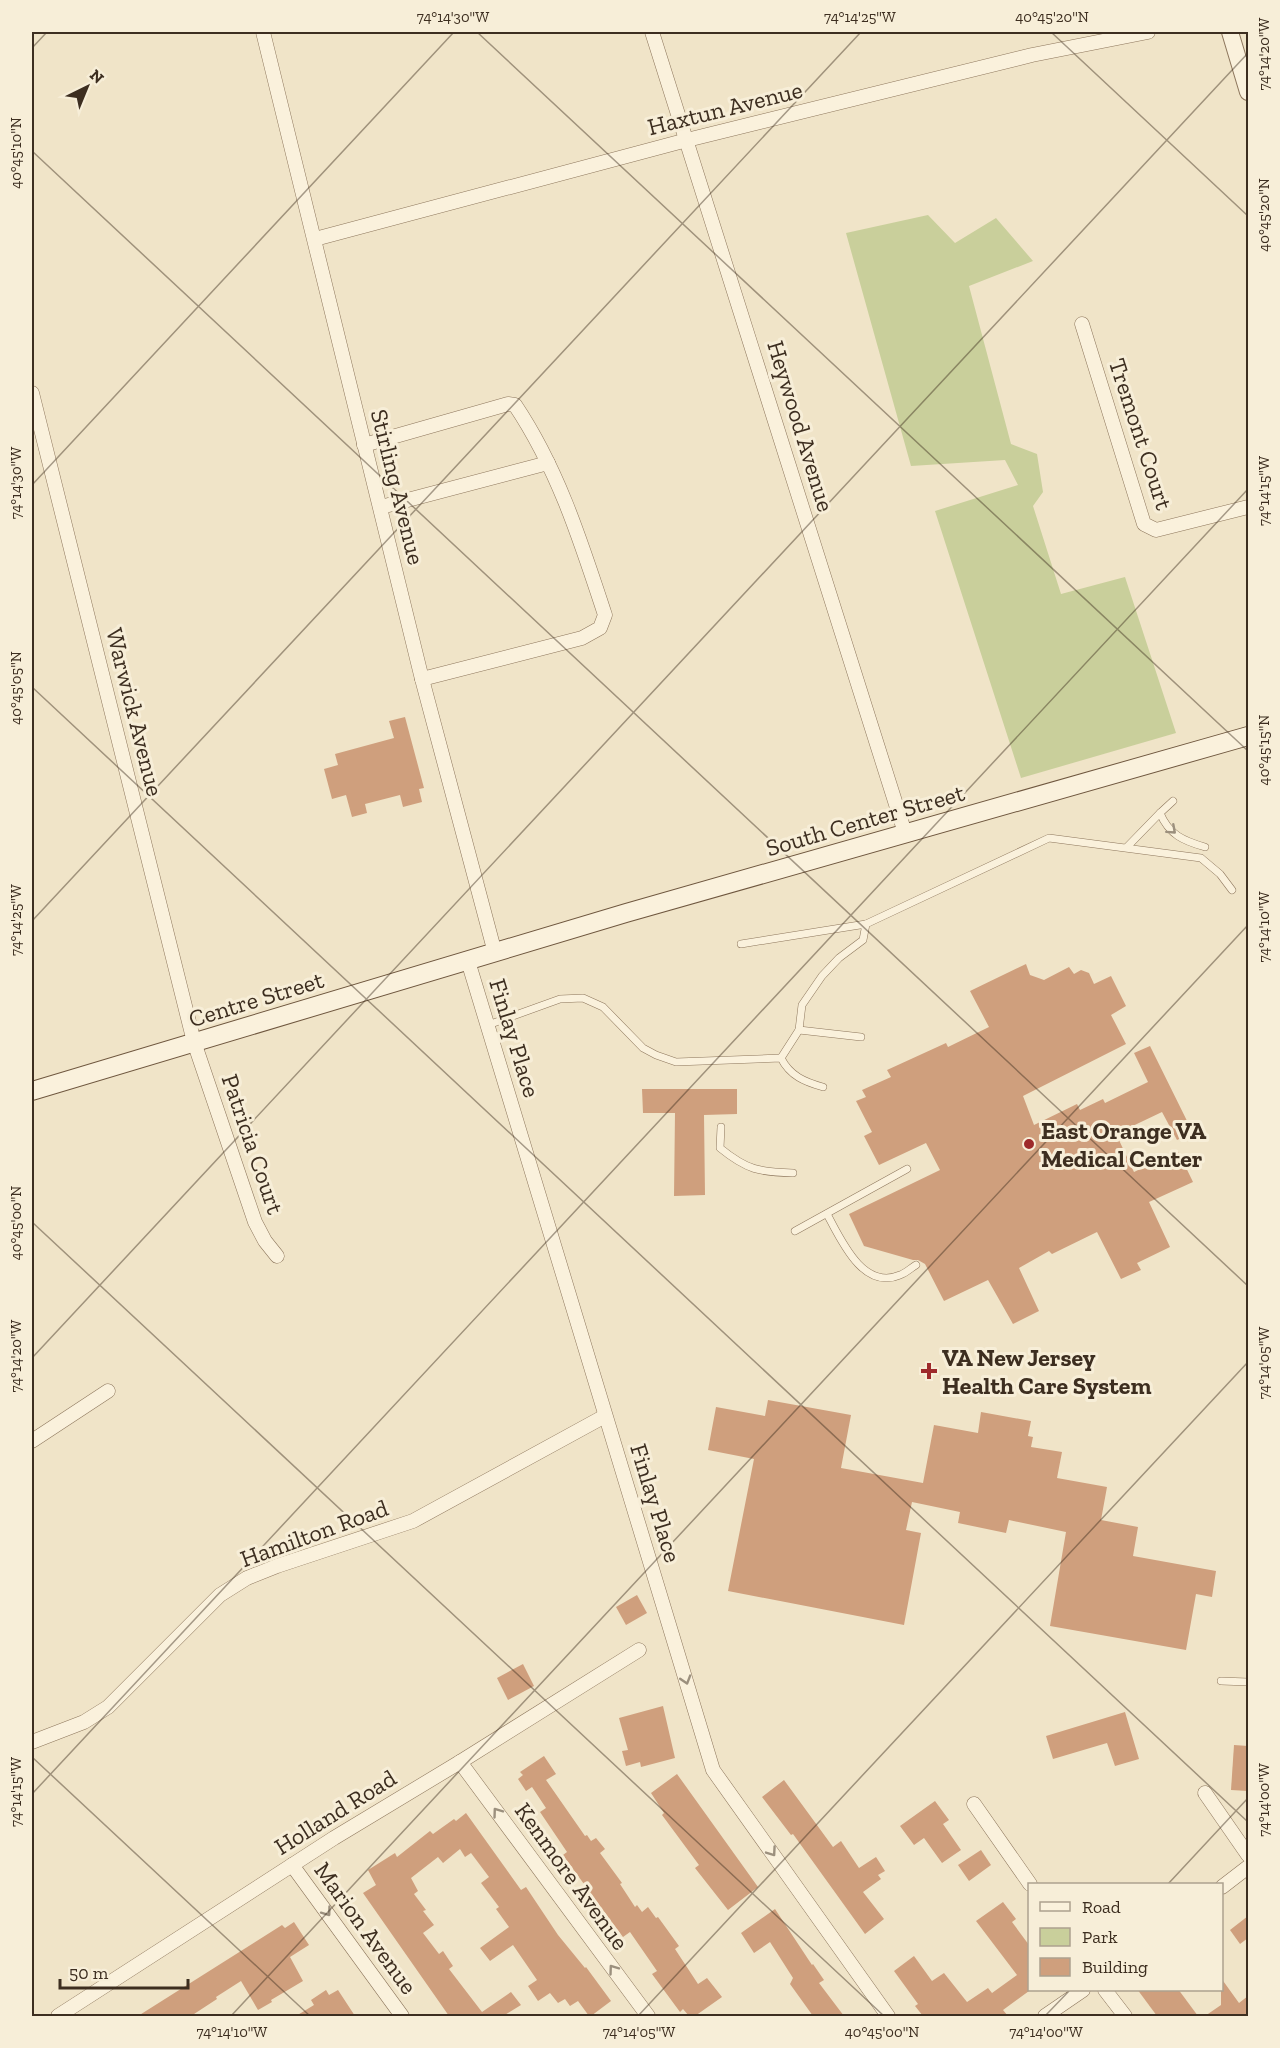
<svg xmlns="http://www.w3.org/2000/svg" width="1280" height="2048" font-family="'Zilla Slab',serif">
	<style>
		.green { fill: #c9cf9b }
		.building { fill: #cf9f7d }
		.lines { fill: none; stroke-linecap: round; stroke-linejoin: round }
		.service-casing { stroke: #8d765c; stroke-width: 8 }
		.minor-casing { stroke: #8d765c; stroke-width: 15 }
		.tertiary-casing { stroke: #8d765c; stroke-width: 18 }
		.secondary-casing { stroke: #6f573f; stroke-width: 20 }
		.service { stroke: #faf1dc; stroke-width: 7 }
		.minor { stroke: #faf1dc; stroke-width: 14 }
		.tertiary { stroke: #faf1dc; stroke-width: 16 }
		.secondary { stroke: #faf1dc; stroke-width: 18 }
		.oneway { stroke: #9c907e }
		.ticks { fill: none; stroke: #3d2e20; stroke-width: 1.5; stroke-opacity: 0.45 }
		.poi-dot { fill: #9e2a2b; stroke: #f7eed8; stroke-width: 2 }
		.labels { text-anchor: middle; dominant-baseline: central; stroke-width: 6; stroke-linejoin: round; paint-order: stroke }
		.street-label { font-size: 24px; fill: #3d2e20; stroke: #f7eed8 }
		.poi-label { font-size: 24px; font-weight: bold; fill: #3d2e20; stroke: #f7eed8; text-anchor: start }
		.neatline { fill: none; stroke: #3d2e20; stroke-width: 2 }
		.ticks-label { font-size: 15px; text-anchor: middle; fill: #3d2e20 }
	</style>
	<rect width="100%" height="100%" fill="#f0e4c8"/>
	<polygon class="green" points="928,215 955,243 996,218 1033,261 969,286 1011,444 1037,454 1043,492 1033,506 1061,594 1125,577 1176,733 1021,778 935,511 1018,485 1005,460 911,466 846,233"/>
	<g class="building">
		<polygon points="405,717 424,788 419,789 422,802 403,807 400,795 365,804 367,813 352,817 346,795 332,799 324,769 338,765 335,754 394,738 389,721"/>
		<polygon points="1026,964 1030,975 1044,980 1069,967 1074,974 1081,970 1089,973 1094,984 1111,976 1126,1006 1111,1015 1126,1044 1023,1096 1034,1125 1077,1104 1080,1110 1103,1099 1105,1103 1148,1082 1134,1053 1150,1046 1193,1133 1177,1140 1162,1112 1120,1132 1122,1136 1118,1138 1134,1172 1178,1151 1193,1182 1149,1202 1170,1247 1137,1263 1141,1270 1121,1279 1097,1232 1052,1254 1049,1251 1019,1268 1039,1311 1013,1324 988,1280 944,1301 925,1264 918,1260 913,1260 864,1246 849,1214 940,1170 926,1143 879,1165 864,1136 872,1132 856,1101 866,1097 862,1090 891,1077 887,1070 946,1043 948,1047 989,1027 970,991"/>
		<polygon points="642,1089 737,1089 737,1114 704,1115 705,1195 674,1196 675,1113 643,1113"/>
		<polygon points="768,1400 851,1415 841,1468 923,1483 934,1425 978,1433 981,1412 1031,1421 1028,1436 1033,1437 1031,1447 1062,1452 1057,1478 1107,1487 1101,1520 1138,1527 1133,1556 1216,1571 1212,1597 1196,1594 1186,1650 1050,1626 1066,1532 1009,1520 1006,1533 958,1523 960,1512 912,1502 906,1530 921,1533 904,1625 728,1591 754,1459 708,1450 716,1407 765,1416"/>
		<polygon points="637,1595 647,1613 626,1625 616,1607"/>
		<polygon points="523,1664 534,1686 508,1700 497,1678"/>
		<polygon points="663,1706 675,1758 641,1767 640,1762 626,1766 622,1751 628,1750 619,1718"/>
		<polygon points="1125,1712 1139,1759 1115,1766 1107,1743 1053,1759 1046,1736"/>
		<polygon points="1234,1745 1248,1746 1248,1791 1231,1790"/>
		<polygon points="544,1756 556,1774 546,1780 585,1836 587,1835 591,1841 596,1838 605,1849 600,1853 622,1883 620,1884 635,1907 637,1905 642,1912 648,1907 656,1918 658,1917 679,1946 675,1949 698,1984 707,1978 722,1997 695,2016 689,2016 683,2009 680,2012 652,1974 657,1971 630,1932 623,1937 589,1891 563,1855 567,1852 540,1812 546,1808 532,1787 526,1791 518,1779 523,1775 520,1772"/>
		<polygon points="677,1774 758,1887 728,1910 695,1868 699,1865 662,1815 664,1813 651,1793"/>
		<polygon points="784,1780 833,1847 841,1841 859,1868 876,1857 885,1871 878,1875 881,1879 863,1892 884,1919 865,1934 793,1834 791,1835 762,1797"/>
		<polygon points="935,1801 949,1820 943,1824 961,1850 942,1863 924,1838 914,1845 900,1826"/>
		<polygon points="466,1813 521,1890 526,1887 558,1935 585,1968 586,1967 611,2001 591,2016 589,2016 578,2001 570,2006 565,1999 558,2003 550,1993 538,2001 528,1986 537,1980 513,1945 490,1961 480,1948 509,1927 496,1909 499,1907 481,1883 489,1877 471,1853 465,1857 460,1849 443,1863 438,1857 411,1878 418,1891 414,1894 426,1910 423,1911 434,1925 423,1933 439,1954 443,1951 453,1966 449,1969 482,2012 511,1992 521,2005 503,2016 449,2016 363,1893 376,1885 368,1870 395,1853 397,1857 430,1831 433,1834 454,1819 456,1821"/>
		<polygon points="981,1850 991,1865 969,1881 958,1865"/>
		<polygon points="1003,1902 1016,1919 1012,1922 1029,1945 1029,1991 1003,2010 1008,2016 923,2016 915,2006 918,2004 894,1971 914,1956 932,1981 944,1973 967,2002 988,1988 992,1993 1017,1975 976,1921"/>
		<polygon points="775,1909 812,1965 813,1964 824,1980 819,1983 844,2016 813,2016 790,1984 793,1978 770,1942 754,1953 741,1933"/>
		<polygon points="1248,1916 1248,1938 1240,1944 1230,1930"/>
		<polygon points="294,1922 309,1945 290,1957 303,1981 271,2000 272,2002 258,2010 241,1981 216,1997 217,1999 191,2016 138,2016 282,1925 285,1928"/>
		<polygon points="1221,1978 1239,2003 1248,1996 1248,2016 1205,2016 1221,2005"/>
		<polygon points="1137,1989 1178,1989 1198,2016 1157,2016"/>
		<polygon points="326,1990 329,1995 338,1990 355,2016 296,2016 314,2005 311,2000"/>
	</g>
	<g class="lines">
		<defs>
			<g id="service">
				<path d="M1173 801 1160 813C1169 835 1184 841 1205 847"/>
				<polyline points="1127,847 1160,813"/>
				<polyline points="866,924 1049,838 1201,858 1220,874 1232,890"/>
				<polyline points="741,944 866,924 863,940 839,958 822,976 802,1005 799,1030 781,1058"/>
				<path d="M488 1025 560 999 583 998 603 1007 643 1048 656 1055 676 1062 781 1058C790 1076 805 1082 823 1087"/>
				<polyline points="799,1030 861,1037"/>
				<path d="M721 1127 720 1148C747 1170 759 1172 793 1173"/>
				<path d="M827 1214C841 1240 863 1291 900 1275 906 1273 911 1268 916 1265"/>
				<polyline points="795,1231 907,1169"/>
				<polyline points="1221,1681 1248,1682"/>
			</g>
			<g id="minor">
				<polyline points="263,32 422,679 495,953"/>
				<polyline points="652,32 905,833"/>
				<polyline points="315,239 687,140 1032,55 1148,32"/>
				<polyline points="1082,324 1144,524 1156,530 1248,507"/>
				<polyline points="32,393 194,1042 255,1222 265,1241 277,1256"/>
				<path d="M364 445 508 404 515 405C558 469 581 542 605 615L600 628 582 638 422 679"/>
				<polyline points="381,507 548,463"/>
				<polyline points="468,961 713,1770 888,2016"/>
				<polyline points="32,1441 108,1391"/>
				<polyline points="32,1742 84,1722 108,1707 220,1595 247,1578 277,1566 413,1521 605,1416"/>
				<polyline points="460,1762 648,2016"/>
				<polyline points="1205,1793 1248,1855"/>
				<polyline points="974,1804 1030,1884"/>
				<polyline points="292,1865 402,2016"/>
				<polyline points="1222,1887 1248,1867"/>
				<polyline points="1105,1990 1125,2016"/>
				<polyline points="58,2016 334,1838 460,1762 639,1650"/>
				<polyline points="1045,2016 1083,1990"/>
			</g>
			<polyline id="tertiary" points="1230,32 1248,92"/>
			<polyline id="secondary" points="32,1091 626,913 1248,736"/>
		</defs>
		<use href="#service" class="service-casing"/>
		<use href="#minor" class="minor-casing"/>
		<use href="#tertiary" class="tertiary-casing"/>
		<use href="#secondary" class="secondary-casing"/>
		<use href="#service" class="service"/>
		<use href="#minor" class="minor"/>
		<use href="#tertiary" class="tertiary"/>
		<use href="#secondary" class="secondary"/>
	</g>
	<defs><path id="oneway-chevron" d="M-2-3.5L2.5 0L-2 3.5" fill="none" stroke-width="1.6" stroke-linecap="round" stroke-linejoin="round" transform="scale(1.5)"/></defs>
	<g class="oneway">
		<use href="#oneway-chevron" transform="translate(1172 830) rotate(42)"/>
		<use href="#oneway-chevron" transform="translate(686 1680) rotate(73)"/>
		<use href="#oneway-chevron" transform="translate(497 1812) rotate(-126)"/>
		<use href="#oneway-chevron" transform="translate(772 1852) rotate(55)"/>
		<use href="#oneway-chevron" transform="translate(327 1912) rotate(54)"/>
		<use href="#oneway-chevron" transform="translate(613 1969) rotate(-126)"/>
	</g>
	<path class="ticks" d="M477 32 1248 751M1051 32 1248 216M32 48 47 32M32 151 1248 1286M32 485 454 32M32 687 1248 1822M32 921 861 32M32 1222 884 2016M32 1358 1248 53M32 1757 310 2016M32 1794 1248 489M1168 1884 1248 1798M231 2016 1248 925M638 2016 1248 1362M1045 2016 1070 1990"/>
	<g class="poi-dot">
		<circle cx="1029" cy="1144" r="6"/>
		<path d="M926 1362h6v6h6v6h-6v6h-6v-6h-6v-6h6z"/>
	</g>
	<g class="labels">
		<g class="street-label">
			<text transform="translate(725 108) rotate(-14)">Haxtun Avenue</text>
			<text transform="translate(801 426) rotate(73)">Heywood Avenue</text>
			<text transform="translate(1141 434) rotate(72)">Tremont Court</text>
			<text transform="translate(398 487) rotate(76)">Stirling Avenue</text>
			<text transform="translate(135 712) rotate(76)">Warwick Avenue</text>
			<text transform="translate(865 820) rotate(-16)">South Center Street</text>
			<text transform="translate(256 999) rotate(-17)">Centre Street</text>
			<text transform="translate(515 1038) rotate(73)">Finlay Place</text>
			<text transform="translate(253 1144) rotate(71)">Patricia Court</text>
			<text transform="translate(656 1503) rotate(73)">Finlay Place</text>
			<text transform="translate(314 1533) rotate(-20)">Hamilton Road</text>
			<text transform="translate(335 1812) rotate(-32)">Holland Road</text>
			<text transform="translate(572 1876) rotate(54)">Kenmore Avenue</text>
			<text transform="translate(366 1928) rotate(54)">Marion Avenue</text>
		</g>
		<g class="poi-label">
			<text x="1041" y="1130">East Orange VA<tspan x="1041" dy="28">Medical Center</tspan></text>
			<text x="942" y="1357">VA New Jersey<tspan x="942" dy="28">Health Care System</tspan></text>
		</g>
	</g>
	<rect width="1280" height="2048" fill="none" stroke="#f7eed8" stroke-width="66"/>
	<rect x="1028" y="1883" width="195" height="108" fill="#f7eed8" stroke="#ada18e" stroke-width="1.5"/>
	<rect x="1040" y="1902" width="30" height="9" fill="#faf1dc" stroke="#ada18e" stroke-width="1.5"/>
	<text x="1082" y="1913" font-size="18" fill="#3d2e20">Road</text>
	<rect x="1040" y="1928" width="30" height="18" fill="#c9cf9b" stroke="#ada18e" stroke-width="1.5"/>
	<text x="1082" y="1943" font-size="18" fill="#3d2e20">Park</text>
	<rect x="1040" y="1958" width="30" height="18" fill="#cf9f7d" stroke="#ada18e" stroke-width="1.5"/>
	<text x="1082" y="1973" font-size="18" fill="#3d2e20">Building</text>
	<g transform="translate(87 87) rotate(43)" stroke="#f7eed8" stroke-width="4.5" paint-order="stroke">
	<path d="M0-4.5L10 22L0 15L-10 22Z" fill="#3d2e20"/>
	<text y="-9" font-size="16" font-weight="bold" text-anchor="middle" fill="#3d2e20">N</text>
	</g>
	<path d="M60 1979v9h128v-9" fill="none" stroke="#3d2e20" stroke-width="3"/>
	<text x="69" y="1979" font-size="18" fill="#3d2e20" stroke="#f7eed8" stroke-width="4.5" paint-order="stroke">50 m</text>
	<rect x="33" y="33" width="1214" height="1982" class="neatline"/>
	<g class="ticks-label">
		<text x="453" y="22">74°14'30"W</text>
		<text x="860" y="22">74°14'25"W</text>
		<text x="1052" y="22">40°45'20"N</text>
		<text transform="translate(1264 54) rotate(-90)" y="5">74°14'20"W</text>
		<text transform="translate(16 153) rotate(-90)" y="5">40°45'10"N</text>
		<text transform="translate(1264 215) rotate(-90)" y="5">40°45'20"N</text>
		<text transform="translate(16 483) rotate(-90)" y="5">74°14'30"W</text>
		<text transform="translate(1264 491) rotate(-90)" y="5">74°14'15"W</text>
		<text transform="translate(16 688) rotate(-90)" y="5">40°45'05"N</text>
		<text transform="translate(1264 750) rotate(-90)" y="5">40°45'15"N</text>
		<text transform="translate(16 920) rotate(-90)" y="5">74°14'25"W</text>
		<text transform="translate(1264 927) rotate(-90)" y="5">74°14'10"W</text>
		<text transform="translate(16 1223) rotate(-90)" y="5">40°45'00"N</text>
		<text transform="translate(16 1356) rotate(-90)" y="5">74°14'20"W</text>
		<text transform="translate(1264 1363) rotate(-90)" y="5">74°14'05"W</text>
		<text transform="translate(16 1792) rotate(-90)" y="5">74°14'15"W</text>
		<text transform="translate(1264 1800) rotate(-90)" y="5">74°14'00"W</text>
		<text x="232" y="2037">74°14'10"W</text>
		<text x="639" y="2037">74°14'05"W</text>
		<text x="882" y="2037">40°45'00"N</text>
		<text x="1046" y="2037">74°14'00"W</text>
	</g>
</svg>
